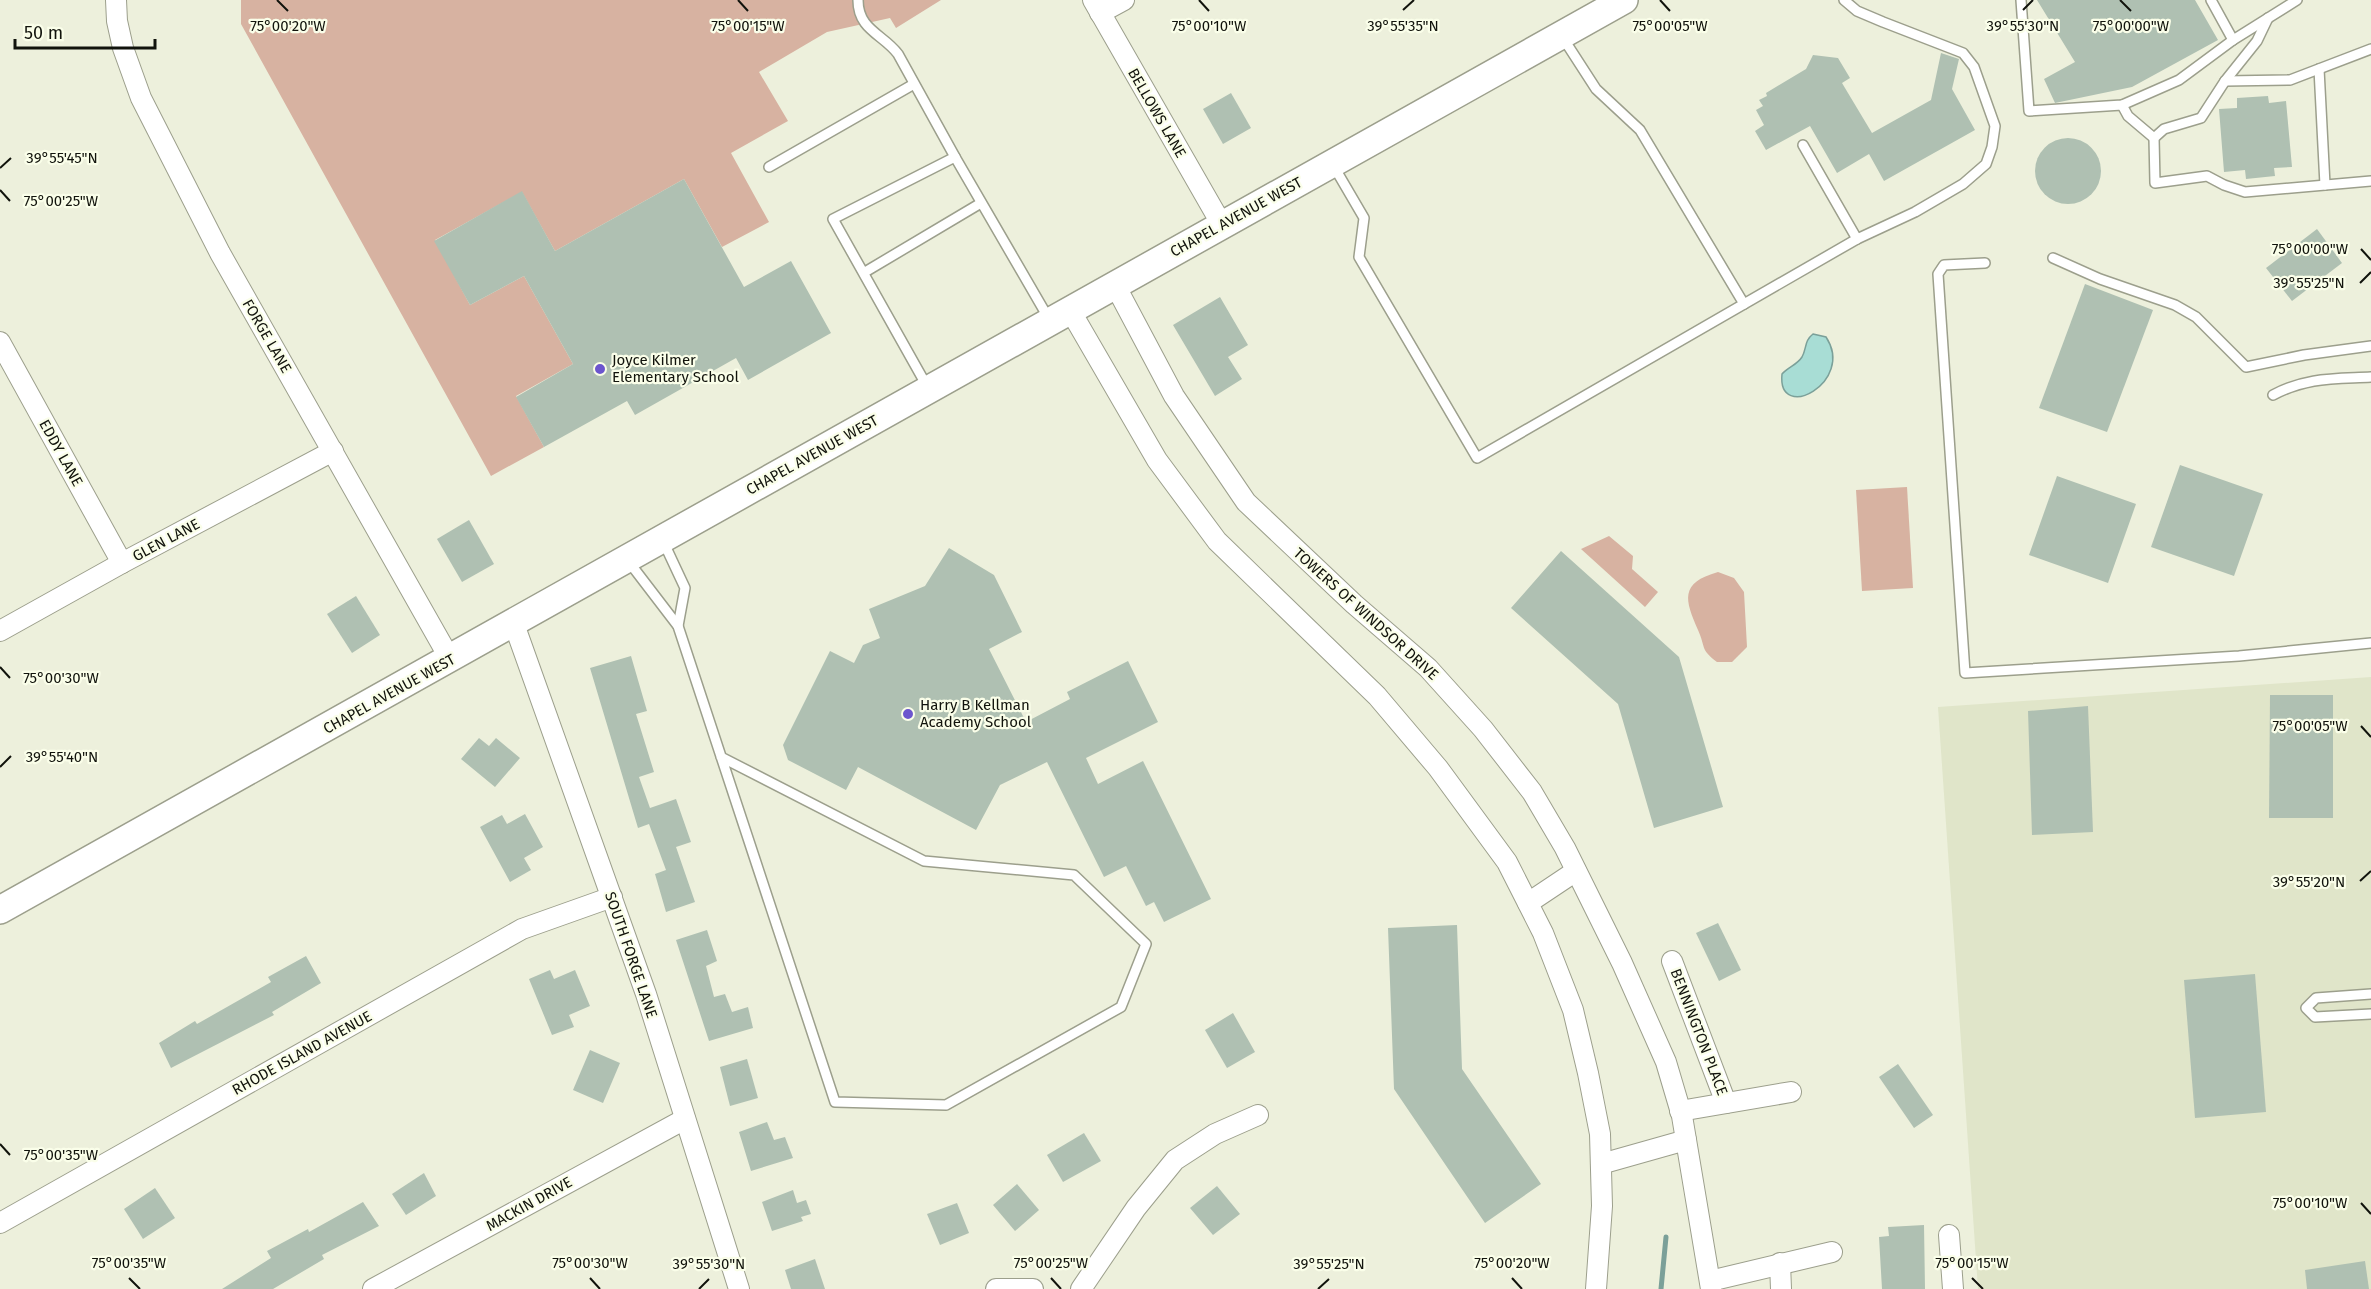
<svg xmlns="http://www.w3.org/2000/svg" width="2371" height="1289" font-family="'Fira Sans',sans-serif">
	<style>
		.built { fill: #e0e5c9 }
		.green { fill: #d7b2a1 }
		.water { fill: #a8ddd5; stroke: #7ba099; stroke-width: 1.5 }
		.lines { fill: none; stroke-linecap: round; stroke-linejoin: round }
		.stream { stroke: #7ba099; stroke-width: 5 }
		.building { fill: #afc0b2 }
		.lane-casing { stroke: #9c9f8c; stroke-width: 12 }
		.street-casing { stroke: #9c9f8c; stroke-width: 22 }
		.secondary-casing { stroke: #9c9f8c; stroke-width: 30 }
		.lane { stroke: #fff; stroke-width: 9 }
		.street { stroke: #fff; stroke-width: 20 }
		.secondary { stroke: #fff; stroke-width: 27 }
		.ticks { fill: none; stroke: #11130c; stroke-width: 2 }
		.poi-dot { fill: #6c55ce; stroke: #fafee9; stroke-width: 2 }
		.labels { text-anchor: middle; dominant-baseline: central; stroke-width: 4.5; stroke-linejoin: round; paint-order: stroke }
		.street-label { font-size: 15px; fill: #11130c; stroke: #fafee9 }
		.poi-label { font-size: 15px; fill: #11130c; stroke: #fafee9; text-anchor: start }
		.ticks-label { font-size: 15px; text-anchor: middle; fill: #11130c; stroke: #fafee9; stroke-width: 4.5; stroke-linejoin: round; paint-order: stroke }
	</style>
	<rect width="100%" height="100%" fill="#edf0dc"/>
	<polygon class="built" points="2371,677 2371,1289 1978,1289 1938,707"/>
	<g class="green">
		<polygon points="241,0 941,0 896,28 890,18 827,32 759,72 788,121 731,153 769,222 722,247 684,179 555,251 522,192 435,240 470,305 524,276 573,364 516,396 544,447 491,476 241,24"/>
		<polygon points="1907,487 1913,588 1862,591 1856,490"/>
		<polygon points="1609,536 1633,556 1632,569 1658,592 1645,607 1581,549"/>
		<path d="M1718 572 1734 578 1744 592 1747 647 1732 662H1717C1700 649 1706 648 1698 630 1685 600 1679 583 1718 572Z"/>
	</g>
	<path class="water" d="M1813 334 1826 337C1856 382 1777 424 1782 374 1788 367 1797 365 1802 357 1807 348 1804 341 1813 334Z"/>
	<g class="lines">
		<polyline class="stream" points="1661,1289 1666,1237"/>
	</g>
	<g class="building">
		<polygon points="2037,0 2195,0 2218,40 2132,87 2055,103 2044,79 2075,62"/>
		<polygon points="1941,53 1959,59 1952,89 1975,130 1884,181 1869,154 1837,173 1810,126 1766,150 1755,131 1764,125 1756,110 1763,106 1759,100 1767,96 1766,93 1806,69 1813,55 1838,58 1850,78 1842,83 1872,133 1931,100"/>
		<polygon points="1231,93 1251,128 1223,144 1203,109"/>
		<polygon points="2268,96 2269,103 2286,101 2292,167 2274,168 2275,176 2246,179 2245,170 2224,172 2219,109 2237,108 2237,98"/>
		<circle cx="2068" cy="171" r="33"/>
		<polygon points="684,179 744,287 791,261 831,333 748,380 736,358 635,415 627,401 544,447 516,397 573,364 524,276 470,305 434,241 522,191 555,251"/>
		<polygon points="2317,229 2342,263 2292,301 2266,268"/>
		<polygon points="2085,284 2153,310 2107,432 2039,408"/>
		<polygon points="1220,297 1248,345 1228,357 1242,379 1215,396 1173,325"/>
		<polygon points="2180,465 2263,494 2234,576 2151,547"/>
		<polygon points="2057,476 2136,504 2108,583 2029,555"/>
		<polygon points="469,520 494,564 462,582 437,539"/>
		<polygon points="949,548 994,575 1022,632 989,649 1026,722 1070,699 1067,692 1128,661 1158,722 1086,758 1098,784 1143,761 1211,899 1164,922 1154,902 1146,906 1126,866 1104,877 1047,762 1000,785 976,830 858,767 846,790 788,760 783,745 830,651 854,663 863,645 880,638 869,609 925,586"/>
		<polygon points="1561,551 1679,657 1723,807 1654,828 1618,704 1511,608"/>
		<polygon points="356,596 380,635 352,653 327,614"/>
		<polygon points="631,656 647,711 636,714 654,772 639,777 650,808 676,799 691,842 676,847 695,902 666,912 655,874 666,870 649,824 638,828 590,668"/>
		<polygon points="2270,695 2333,695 2333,818 2269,818"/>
		<polygon points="2088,706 2093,832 2032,835 2028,711"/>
		<polygon points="479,738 489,746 496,738 520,758 495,787 461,759"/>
		<polygon points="525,814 543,847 524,858 531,870 510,882 480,827 502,815 507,824"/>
		<polygon points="1718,923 1741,970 1719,981 1696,933"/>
		<polygon points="1457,925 1462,1069 1541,1184 1485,1223 1394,1089 1388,928"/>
		<polygon points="707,930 717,961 706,966 714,997 725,994 732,1012 748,1007 753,1028 709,1041 676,940"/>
		<polygon points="306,956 321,983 272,1012 274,1015 171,1068 159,1043 195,1021 197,1024 271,982 268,977"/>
		<polygon points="550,970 554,979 575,970 590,1006 569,1015 574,1027 552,1035 529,979"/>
		<polygon points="2255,974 2266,1112 2195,1118 2184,980"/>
		<polygon points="1233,1013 1255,1052 1227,1068 1205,1030"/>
		<polygon points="590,1050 620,1063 603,1103 573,1090"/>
		<polygon points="747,1059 758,1098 730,1106 720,1067"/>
		<polygon points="1898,1064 1933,1115 1914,1128 1879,1077"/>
		<polygon points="767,1122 774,1140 785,1137 793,1158 751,1171 739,1132"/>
		<polygon points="1084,1133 1101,1161 1063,1182 1047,1155"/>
		<polygon points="424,1173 436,1196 406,1215 392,1194"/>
		<polygon points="1017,1184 1039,1210 1015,1231 993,1205"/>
		<polygon points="1217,1186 1240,1214 1213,1235 1190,1208"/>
		<polygon points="155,1188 175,1218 143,1239 124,1209"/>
		<polygon points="793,1190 797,1203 806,1200 811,1214 801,1217 803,1221 772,1231 762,1202"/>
		<polygon points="363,1202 379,1226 322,1255 324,1259 273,1289 222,1289 271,1258 267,1251 308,1229 309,1232"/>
		<polygon points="957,1203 969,1233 940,1245 927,1214"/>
		<polygon points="1924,1225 1925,1289 1882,1289 1879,1237 1889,1236 1888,1227"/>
		<polygon points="815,1259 825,1289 791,1289 785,1270"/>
		<polygon points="2365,1261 2369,1289 2307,1289 2305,1270"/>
	</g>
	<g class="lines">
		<defs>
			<g id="lane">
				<path d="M858 0C858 30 883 34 898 54L955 157"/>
				<polyline points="2021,0 2029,111 2122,105 2179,80 2233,40"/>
				<polyline points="2211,0 2233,40 2297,0"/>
				<polyline points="2319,69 2325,185"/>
				<polyline points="2225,81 2290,80 2371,49"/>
				<polyline points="2122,105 2128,116 2154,138 2164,129 2201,118 2225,81 2257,41 2268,18"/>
				<polyline points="2154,138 2155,183 2207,176 2224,185 2245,192 2371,181"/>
				<polyline points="1803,145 1857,239"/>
				<polyline points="1333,165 1364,218 1359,257 1477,458 1744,304 1640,130 1596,89 1563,38"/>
				<polyline points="769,167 914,84"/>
				<polyline points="2053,258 2100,279 2175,305 2196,317 2246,367 2304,355 2371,346"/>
				<polyline points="1985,263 1944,265 1938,274 1965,673 2239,656 2371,643"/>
				<polyline points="865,272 981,203"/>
				<polyline points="1744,304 1857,239 1915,212 1963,184 1986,164 1992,147 1995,126 1974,67 1963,53 1883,22 1857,11 1844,0"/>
				<polyline points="928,388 833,219 955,157 1049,319"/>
				<path d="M2273 395C2307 377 2334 379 2371 377"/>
				<polyline points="663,541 685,588 678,626"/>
				<polyline points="629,562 678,626 835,1102 946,1105 1121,1007 1146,944 1074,875 924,861 721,757"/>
				<polyline points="2371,994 2316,998 2306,1008 2315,1017 2371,1014"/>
			</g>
			<g id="street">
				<polyline points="116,0 117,21 123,48 141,98 220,253 450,659"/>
				<polyline points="1093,0 1222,225"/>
				<polyline points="1100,13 1124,0"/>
				<polyline points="1115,285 1174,396 1246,502 1354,604 1428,668 1483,729 1532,792 1565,848 1622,963 1666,1062 1682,1116 1711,1289"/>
				<polyline points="1070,310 1157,460 1217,541 1377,696 1438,768 1507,862 1543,933 1573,1010 1588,1073 1600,1134 1602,1206 1596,1289"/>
				<polyline points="0,342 122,563"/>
				<polyline points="514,624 646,994 739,1289"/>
				<polyline points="0,631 122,563 333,451"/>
				<polyline points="1528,903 1576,871"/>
				<polyline points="1672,961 1726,1103"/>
				<polyline points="1680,1111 1791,1092"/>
				<polyline points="1601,1164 1686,1140"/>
				<polyline points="0,1223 522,929 612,897"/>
				<polyline points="1949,1235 1953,1289"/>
				<polyline points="1780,1263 1781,1289"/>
				<polyline points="1710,1281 1832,1252"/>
				<polyline points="373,1289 685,1119"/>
				<polyline points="996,1289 1033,1289"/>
				<polyline points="1081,1289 1136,1208 1175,1160 1215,1134 1258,1115"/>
			</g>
			<polyline id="secondary" points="0,910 1624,0"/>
		</defs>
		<use href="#lane" class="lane-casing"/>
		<use href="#street" class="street-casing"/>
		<use href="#secondary" class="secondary-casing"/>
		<use href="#lane" class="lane"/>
		<use href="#street" class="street"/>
		<use href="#secondary" class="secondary"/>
	</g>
	<path class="ticks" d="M277 0 288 11M738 0 748 11M1199 0 1209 11M1660 0 1670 11M2120 0 2131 11M1403 10 1414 0M2023 10 2033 0M0 168 11 158M0 190 10 201M2361 249 2371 260M2360 283 2371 272M0 667 10 678M2361 726 2371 737M0 767 11 756M2360 881 2371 871M0 1144 10 1155M2361 1203 2371 1214M129 1278 140 1289M590 1278 600 1289M1051 1278 1061 1289M1512 1278 1522 1289M1972 1278 1983 1289M699 1289 709 1279M1318 1289 1329 1279"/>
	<g class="poi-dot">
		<circle cx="600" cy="369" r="6"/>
		<circle cx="908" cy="714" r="6"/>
	</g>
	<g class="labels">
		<g class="street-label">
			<text transform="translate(1157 113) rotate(60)">BELLOWS LANE</text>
			<text transform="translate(1236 217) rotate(-29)">CHAPEL AVENUE WEST</text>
			<text transform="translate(267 336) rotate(60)">FORGE LANE</text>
			<text transform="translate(61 453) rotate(61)">EDDY LANE</text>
			<text transform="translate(812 455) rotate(-29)">CHAPEL AVENUE WEST</text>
			<text transform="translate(166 540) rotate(-28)">GLEN LANE</text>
			<text transform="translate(1366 614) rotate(42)">TOWERS OF WINDSOR DRIVE</text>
			<text transform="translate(389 694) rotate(-29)">CHAPEL AVENUE WEST</text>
			<text transform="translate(631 955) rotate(71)">SOUTH FORGE LANE</text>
			<text transform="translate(1699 1032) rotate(69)">BENNINGTON PLACE</text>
			<text transform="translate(302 1053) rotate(-29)">RHODE ISLAND AVENUE</text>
			<text transform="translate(529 1204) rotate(-29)">MACKIN DRIVE</text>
		</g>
		<g class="poi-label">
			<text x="612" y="360">Joyce Kilmer<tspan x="612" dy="17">Elementary School</tspan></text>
			<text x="920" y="705">Harry B Kellman<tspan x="920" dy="17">Academy School</tspan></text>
		</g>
	</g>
	<g class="ticks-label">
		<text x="1403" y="31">39°55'35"N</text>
		<text x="2023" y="31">39°55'30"N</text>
		<text x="748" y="31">75°00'15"W</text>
		<text x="288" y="31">75°00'20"W</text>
		<text x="1209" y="31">75°00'10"W</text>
		<text x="1670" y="31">75°00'05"W</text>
		<text x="2131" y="31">75°00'00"W</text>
		<text x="62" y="163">39°55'45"N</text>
		<text x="61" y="206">75°00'25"W</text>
		<text x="2310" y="254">75°00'00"W</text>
		<text x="2309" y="288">39°55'25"N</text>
		<text x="61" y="683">75°00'30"W</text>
		<text x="2310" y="731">75°00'05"W</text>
		<text x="62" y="762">39°55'40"N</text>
		<text x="2309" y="887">39°55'20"N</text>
		<text x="61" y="1160">75°00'35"W</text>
		<text x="2310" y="1208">75°00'10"W</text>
		<text x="129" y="1268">75°00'35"W</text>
		<text x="590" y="1268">75°00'30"W</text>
		<text x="1051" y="1268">75°00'25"W</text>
		<text x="1512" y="1268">75°00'20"W</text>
		<text x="1972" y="1268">75°00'15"W</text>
		<text x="709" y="1269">39°55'30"N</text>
		<text x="1329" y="1269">39°55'25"N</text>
	</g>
	<path d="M15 39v9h140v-9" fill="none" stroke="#11130c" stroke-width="3"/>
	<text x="24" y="39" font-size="18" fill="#11130c" stroke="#fafee9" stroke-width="4.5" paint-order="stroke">50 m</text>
</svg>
